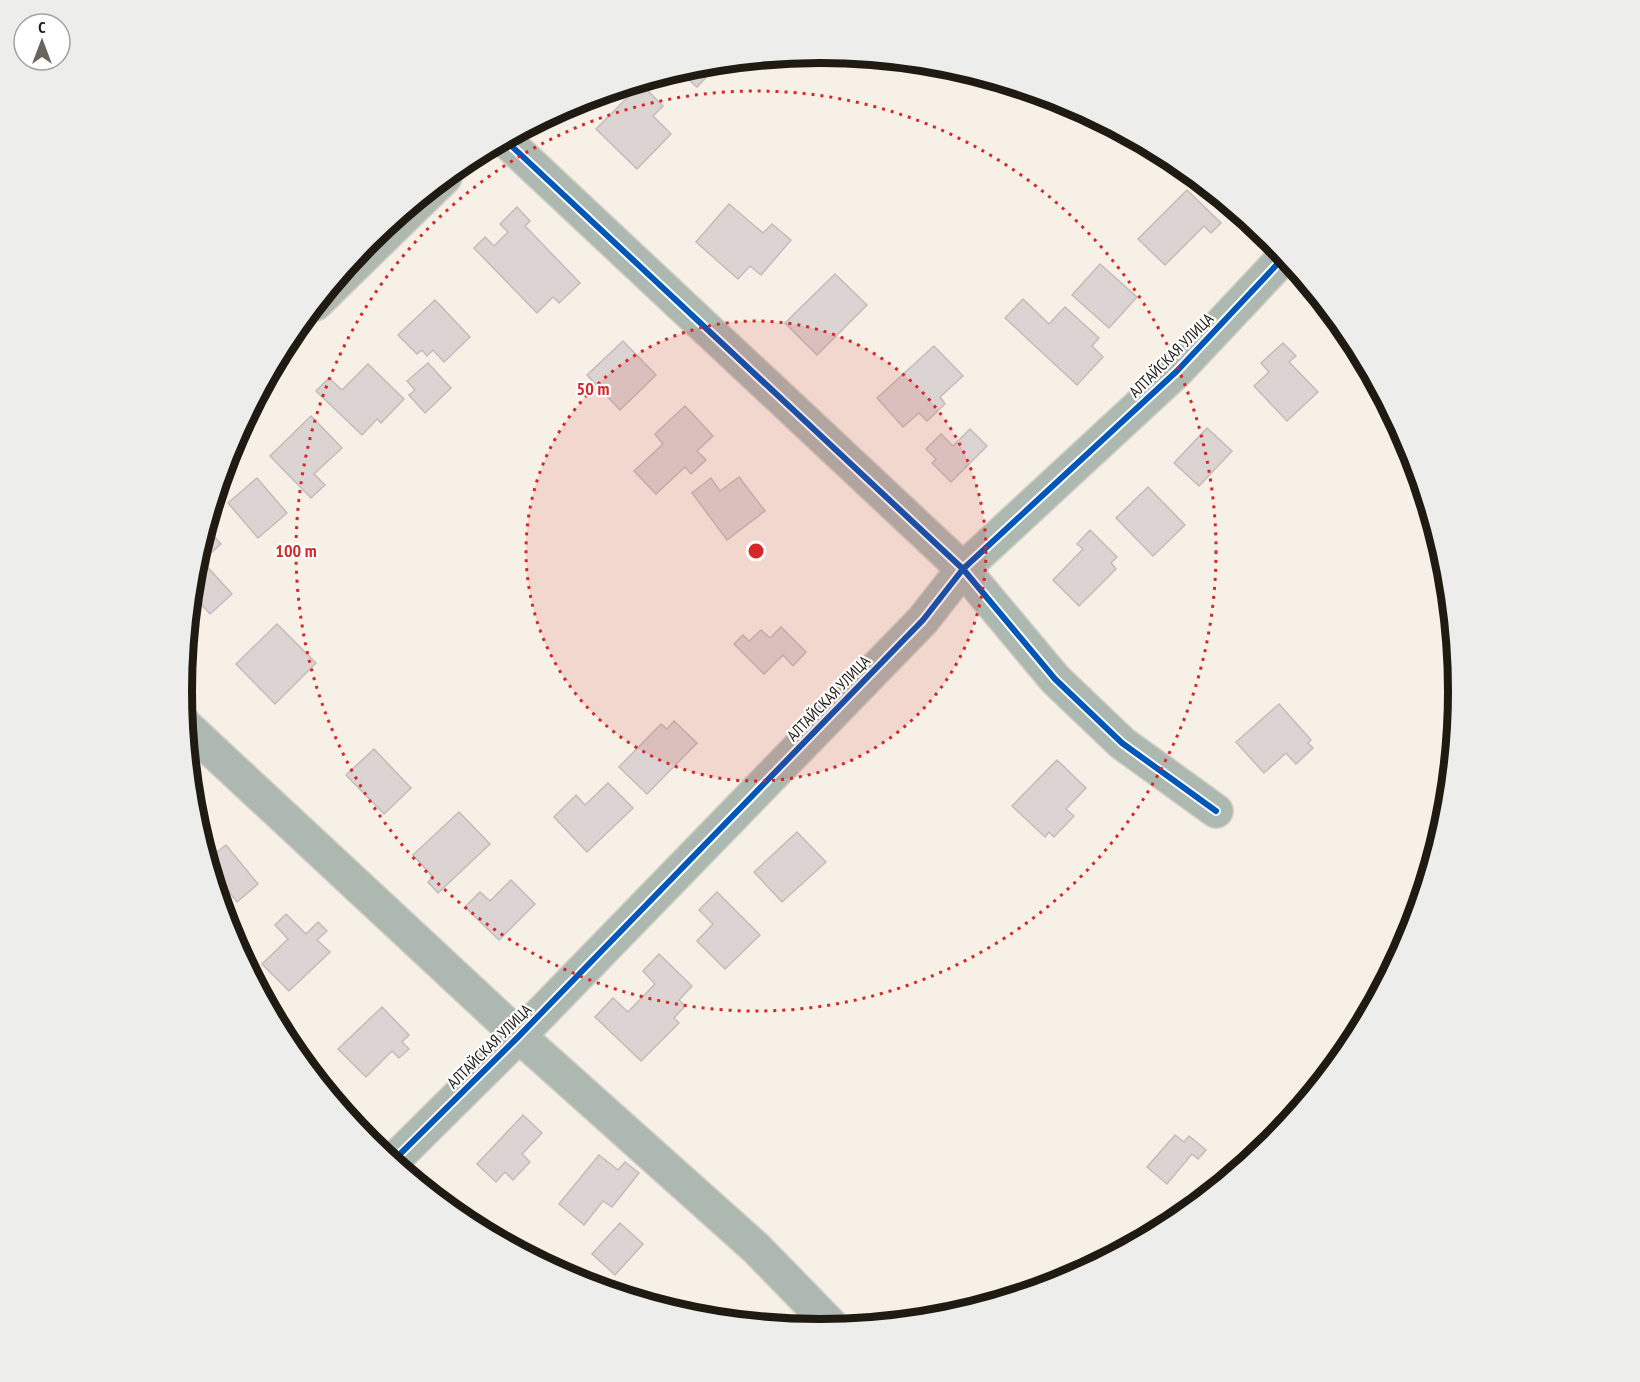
<svg xmlns="http://www.w3.org/2000/svg" width="1640" height="1382" font-family="'PT Sans Narrow',sans-serif">
	<style>
		.building { fill: #dbd4d2; stroke: #c3bcba; stroke-width: 1.5 }
		.lines { fill: none; stroke-linecap: round; stroke-linejoin: round }
		.minor-casing { stroke: #d2cdc6; stroke-width: 36 }
		.major-casing { stroke: #d2cdc6; stroke-width: 36 }
		.minor { stroke: #acb8b0; stroke-width: 33 }
		.major { stroke: #afb9af; stroke-width: 33 }
		.cycleway-casing { stroke: #fff; stroke-width: 10 }
		.cycleway { stroke: #0057b8; stroke-width: 6 }
		.ring { fill: none; stroke: #d62828; stroke-width: 3; stroke-dasharray: 3 6 }
		.labels { text-anchor: middle; dominant-baseline: central; stroke-width: 4.5; stroke-linejoin: round; paint-order: stroke }
		.street-label { font-size: 16px; fill: #1f1a12; stroke: #fff }
		.rim { fill: none; stroke: #1f1a12; stroke-width: 8 }
		.centre { fill: #d62828; stroke: #fff; stroke-width: 3 }
		.ring-label { font-size: 18px; text-anchor: middle; font-weight: bold; fill: #d62828; stroke: #fff; stroke-width: 4.5; stroke-linejoin: round; paint-order: stroke }
	</style>
	<rect width="100%" height="100%" fill="#f6f0e6"/>
	<g class="building">
		<polygon points="734,61 722,74 715,68 697,87 678,70 696,65"/>
		<polygon points="641,84 663,106 653,116 671,134 637,169 596,129"/>
		<polygon points="1187,190 1221,223 1211,233 1204,226 1165,265 1138,239"/>
		<polygon points="729,204 763,233 772,224 791,240 761,275 750,266 738,279 696,242"/>
		<polygon points="517,207 530,221 525,226 580,283 559,303 553,297 537,313 474,248 485,237 494,246 508,232 500,224"/>
		<polygon points="1100,264 1137,297 1109,328 1072,295"/>
		<polygon points="835,274 867,305 817,355 785,323"/>
		<polygon points="1023,299 1049,324 1065,307 1099,338 1092,346 1103,357 1077,385 1005,318"/>
		<polygon points="435,300 470,337 444,362 433,350 427,356 422,350 417,354 398,335"/>
		<polygon points="623,341 656,375 620,410 587,375"/>
		<polygon points="1283,343 1296,356 1289,362 1318,392 1287,421 1254,386 1269,372 1261,363"/>
		<polygon points="934,346 963,376 940,397 945,404 927,421 919,413 903,427 877,398"/>
		<polygon points="428,363 451,388 425,413 409,395 415,390 407,381"/>
		<polygon points="368,364 404,399 381,423 377,419 362,435 316,391 329,378 342,390"/>
		<polygon points="685,406 713,436 697,451 706,460 691,474 685,467 656,494 634,471 663,444 655,434"/>
		<polygon points="311,416 342,448 314,474 325,485 311,498 270,456"/>
		<polygon points="1207,428 1232,451 1199,486 1174,463"/>
		<polygon points="970,429 987,446 951,482 932,463 936,459 926,449 941,434 953,446"/>
		<polygon points="739,477 765,511 727,540 692,493 711,478 720,491"/>
		<polygon points="257,478 287,513 258,538 228,503"/>
		<polygon points="1148,487 1185,525 1153,556 1116,518"/>
		<polygon points="208,530 221,544 202,561 232,594 210,614 194,596 191,599 194,566 204,534"/>
		<polygon points="1090,530 1117,557 1111,563 1116,569 1079,606 1053,580 1083,549 1077,544"/>
		<polygon points="277,624 316,663 275,704 236,664"/>
		<polygon points="781,627 806,652 793,666 783,655 764,674 734,644 743,635 749,641 761,630 770,638"/>
		<polygon points="1279,704 1311,740 1308,743 1313,748 1296,764 1286,753 1264,773 1236,742"/>
		<polygon points="674,721 697,743 647,794 619,767 661,724 667,729"/>
		<polygon points="374,749 411,788 384,814 346,775"/>
		<polygon points="1057,760 1086,788 1066,809 1074,816 1054,837 1049,832 1045,837 1012,806"/>
		<polygon points="608,783 633,808 587,852 554,817 576,795 585,805"/>
		<polygon points="459,812 490,844 438,893 428,882 433,877 413,855"/>
		<polygon points="797,832 826,862 782,902 754,872"/>
		<polygon points="226,845 258,884 237,902 226,888 218,895 207,860"/>
		<polygon points="511,880 535,904 499,940 465,907 480,892 490,901"/>
		<polygon points="717,892 760,935 725,969 697,941 713,924 699,910"/>
		<polygon points="286,914 306,934 318,922 327,931 317,940 330,952 289,991 262,964 288,939 275,925"/>
		<polygon points="659,954 692,986 679,1000 685,1006 674,1018 679,1023 641,1061 595,1017 613,998 628,1012 655,984 643,971"/>
		<polygon points="382,1007 409,1035 402,1042 409,1049 399,1058 392,1051 366,1077 338,1049"/>
		<polygon points="523,1115 542,1133 522,1154 530,1162 513,1180 505,1172 496,1182 477,1164"/>
		<polygon points="1175,1135 1184,1142 1189,1136 1206,1150 1198,1159 1192,1154 1167,1184 1147,1167"/>
		<polygon points="599,1155 618,1170 625,1162 639,1173 612,1207 603,1201 584,1225 559,1204"/>
		<polygon points="620,1223 643,1244 615,1275 592,1254"/>
		<polygon points="983,1300 987,1304 973,1309"/>
	</g>
	<g class="lines">
		<defs>
			<g id="minor">
				<polyline points="504,139 963,569 1055,679 1122,743 1216,811"/>
				<polyline points="185,725 519,1036 756,1248 834,1328"/>
				<polyline points="392,1162 519,1036 923,620 963,569 1177,371 1285,256"/>
			</g>
			<polyline id="major" points="315,304 445,177"/>
		</defs>
		<use href="#minor" class="minor-casing"/>
		<use href="#major" class="major-casing"/>
		<use href="#minor" class="minor"/>
		<use href="#major" class="major"/>
		<defs>
			<g id="cycleway">
				<polyline points="504,139 963,569 1055,679 1122,743 1216,811"/>
				<polyline points="392,1162 519,1036 923,620 963,569 1177,371 1285,256"/>
			</g>
		</defs>
		<use href="#cycleway" class="cycleway-casing"/>
		<use href="#cycleway" class="cycleway"/>
	</g>
	<circle cx="756" cy="551" r="230" fill="#d62828" fill-opacity=".12"/>
	<g class="ring">
		<circle cx="756" cy="551" r="230"/>
		<circle cx="756" cy="551" r="460"/>
	</g>
	<g class="labels">
		<g class="street-label">
			<text transform="translate(1171 355) rotate(-45)">АЛТАЙСКАЯ УЛИЦА</text>
			<text transform="translate(828 698) rotate(-46)">АЛТАЙСКАЯ УЛИЦА</text>
			<text transform="translate(489 1046) rotate(-45)">АЛТАЙСКАЯ УЛИЦА</text>
		</g>
	</g>
	<path d="M0 0H1640V1382H0ZM192 691a628 628 0 1 1 1256 0a628 628 0 1 1-1256 0Z" fill="#ededec" fill-rule="evenodd"/>
	<path class="rim" d="M192 691a628 628 0 1 1 1256 0a628 628 0 1 1-1256 0Z"/>
	<circle cx="756" cy="551" r="9" class="centre"/>
	<g class="ring-label">
		<text x="593" y="395">50 m</text>
		<text x="296" y="557">100 m</text>
	</g>
	<g transform="translate(42 42)"><circle r="28" fill="#ffffff" stroke="#a5a3a0" stroke-width="1.5"/>
	<path d="M0-4.5L10 22L0 15L-10 22Z" fill="#6a655c"/>
	<text y="-9" font-size="16" font-weight="bold" text-anchor="middle" fill="#1f1a12">С</text>
	</g>
</svg>
